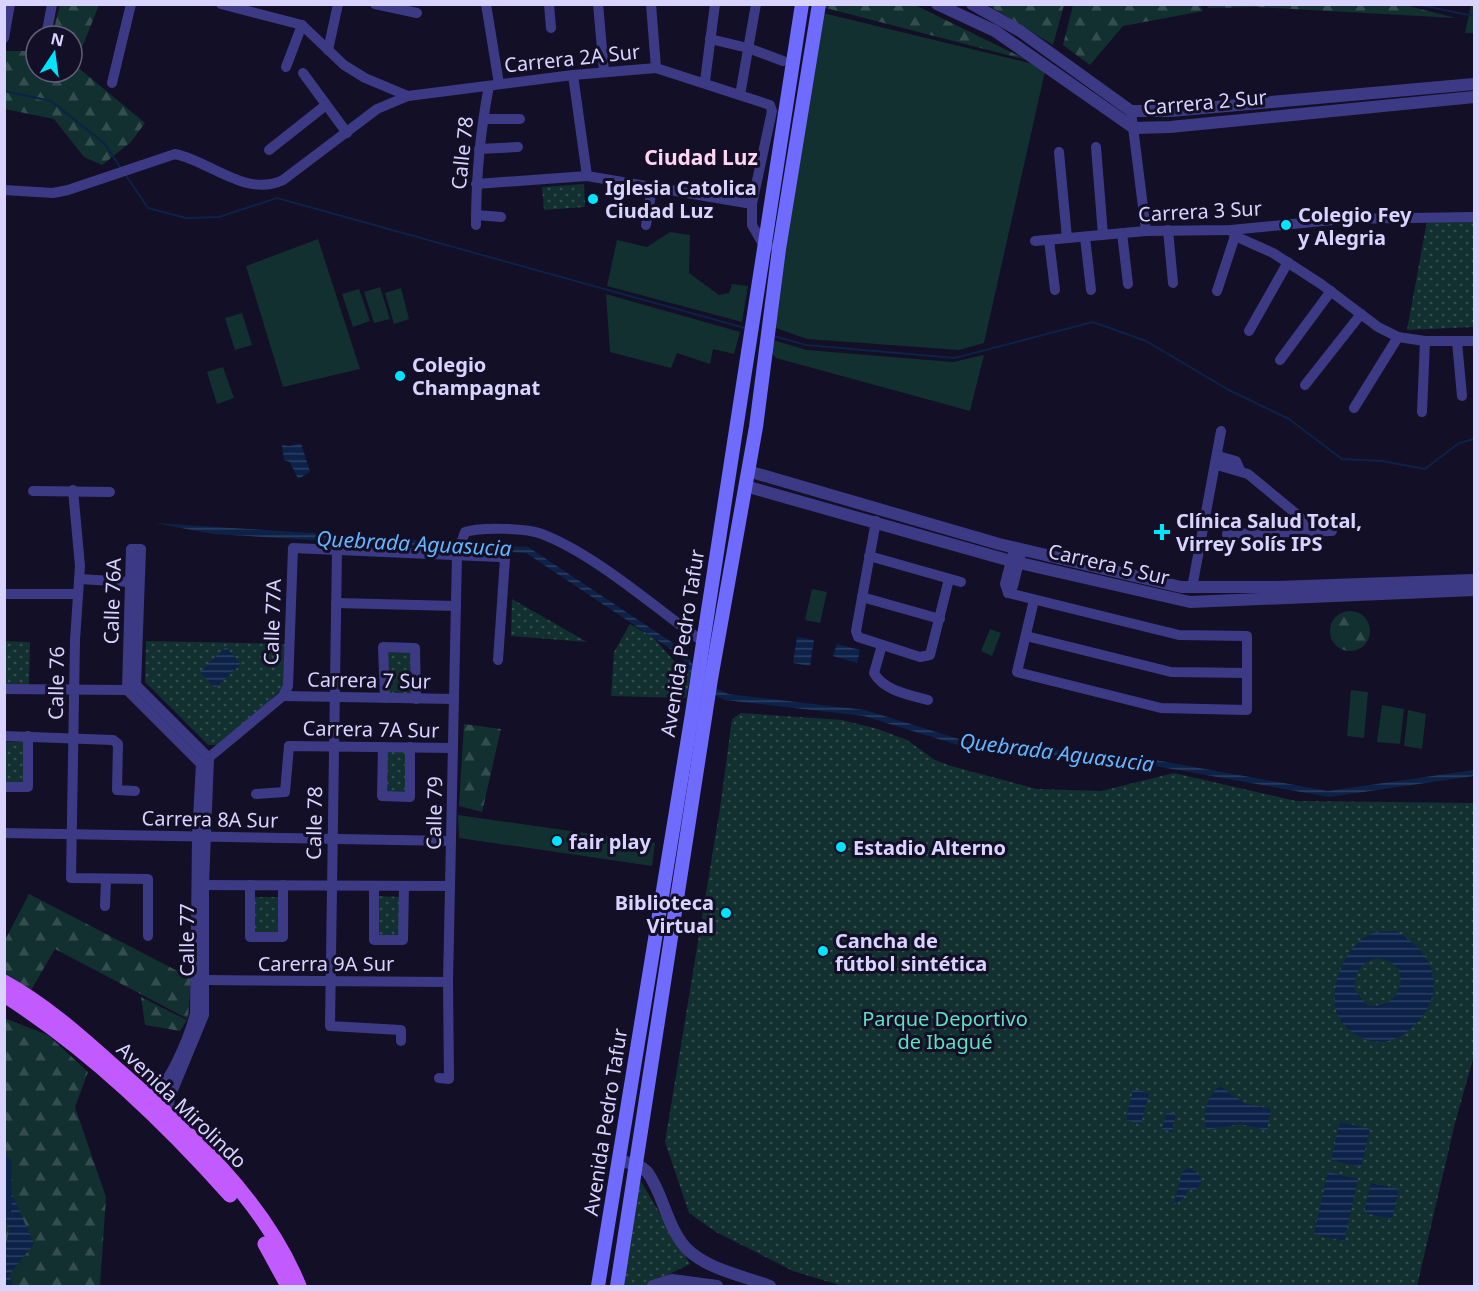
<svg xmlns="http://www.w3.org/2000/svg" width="1479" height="1291" font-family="'Noto Sans',sans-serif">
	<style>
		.green { fill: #12302f }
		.forest { fill: url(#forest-firs) }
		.park { fill: url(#park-dots) }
		.water { fill: url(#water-rules); fill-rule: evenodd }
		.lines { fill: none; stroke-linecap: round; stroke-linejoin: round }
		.stream { stroke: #0c2248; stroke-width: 2 }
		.river { stroke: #0c2248; stroke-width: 15 }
		.minor { stroke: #3d3a85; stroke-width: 10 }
		.tertiary { stroke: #3d3a85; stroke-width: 12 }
		.secondary { stroke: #6f6bff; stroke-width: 14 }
		.primary { stroke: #c25bff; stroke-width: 15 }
		.poi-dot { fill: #00e5ff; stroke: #130f26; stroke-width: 2 }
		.labels { text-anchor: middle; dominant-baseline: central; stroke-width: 6; stroke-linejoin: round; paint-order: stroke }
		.street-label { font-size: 20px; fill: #d9d4ff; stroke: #130f26 }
		.poi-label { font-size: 20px; font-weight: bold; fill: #d9d4ff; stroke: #130f26; text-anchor: start }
		.park-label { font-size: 20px; fill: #5fe0c0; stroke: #130f26 }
		.neighbourhood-label { font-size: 21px; font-weight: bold; fill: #ffd6f0; stroke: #130f26 }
		.water-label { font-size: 21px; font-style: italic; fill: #62b6ff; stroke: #130f26 }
	</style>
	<defs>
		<pattern id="forest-firs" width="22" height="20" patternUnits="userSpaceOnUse" patternTransform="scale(1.5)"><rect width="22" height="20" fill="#12302f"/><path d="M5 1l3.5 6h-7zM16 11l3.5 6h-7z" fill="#344d4e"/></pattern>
		<pattern id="park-dots" width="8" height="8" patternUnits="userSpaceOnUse" patternTransform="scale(1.5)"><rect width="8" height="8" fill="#12302f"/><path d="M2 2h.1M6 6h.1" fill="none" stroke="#344d4e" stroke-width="1.8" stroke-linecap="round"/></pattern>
		<pattern id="water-rules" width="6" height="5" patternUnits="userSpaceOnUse" patternTransform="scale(1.5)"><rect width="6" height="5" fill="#0c2248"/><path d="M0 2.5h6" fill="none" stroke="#2f4163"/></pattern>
	</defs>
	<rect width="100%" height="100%" fill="#130f26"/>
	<g class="green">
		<polygon points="1471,5 1474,5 1474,33 1465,33"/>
		<polygon points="823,13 1046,67 984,343 959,350 807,339 773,327"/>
		<polygon points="670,232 690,235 689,273 719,295 729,293 732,284 748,286 742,322 607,286 617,240 647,247"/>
		<polygon points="318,239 360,369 283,387 246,266"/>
		<polygon points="380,287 390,319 374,323 364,292"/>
		<polygon points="401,288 409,319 394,324 385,293"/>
		<polygon points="359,289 370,321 353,327 342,294"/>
		<polygon points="606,294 740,332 734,354 713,349 710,364 677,353 671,368 610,352"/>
		<polygon points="242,313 252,345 235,350 225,318"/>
		<polygon points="773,340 807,350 953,362 984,355 970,411 776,358 771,352"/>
		<polygon points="223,367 234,398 217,404 207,372"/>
		<polygon points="812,589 827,592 820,623 805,620"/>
		<polygon points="990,629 1001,633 992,656 981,651"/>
		<polygon points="1351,690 1368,692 1364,738 1347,736"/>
		<polygon points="1382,705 1404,709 1400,744 1377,742"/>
		<polygon points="1408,710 1426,714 1422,749 1404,746"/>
		<polygon points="458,815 655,843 652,866 459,838"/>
	</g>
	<g class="forest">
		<polygon points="822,4 915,5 1027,60 822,7"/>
		<polygon points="1199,4 1203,11 1123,26 1090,65 1063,45 1073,5"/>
		<polygon points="1401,4 1456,18 1257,7 1209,8 1206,5"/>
		<polygon points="60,5 99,5 75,65 145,123 131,142 102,165 84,157 54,119 5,109 5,51 36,51 36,72 72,72 72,36 52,36"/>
		<polygon points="987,5 1064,5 1053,45 988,5"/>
		<circle cx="1350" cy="631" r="20"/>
		<polygon points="464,724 501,729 482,812 459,806"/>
		<polygon points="29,894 191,978 188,1019 55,949 26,999 5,987 4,942"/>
		<polygon points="141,997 187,1020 180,1031 145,1025"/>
		<polygon points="4,1018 48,1035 88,1072 75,1107 106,1197 100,1286 5,1286"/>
	</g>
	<g class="park">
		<polygon points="584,184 585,207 544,210 542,187"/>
		<polygon points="1474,218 1474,327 1407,330 1427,221"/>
		<polygon points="512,599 587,642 511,636"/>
		<polygon points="630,624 653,637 675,662 692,669 686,698 611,696 614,652"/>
		<polygon points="5,641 30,642 29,685 5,685"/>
		<polygon points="146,641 287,644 284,687 223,745 208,745 145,682"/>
		<polygon points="385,648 414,649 415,695 388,695"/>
		<polygon points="741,713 842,720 878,729 907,740 935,760 951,766 1037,789 1101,791 1174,773 1296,801 1474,803 1474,1056 1455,1123 1417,1286 842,1286 793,1271 716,1232 689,1213 665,1142 720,808 732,719"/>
		<polygon points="5,742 26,742 26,786 5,785"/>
		<polygon points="384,752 409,752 409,795 384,794"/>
		<polygon points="374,896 404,897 403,940 374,940"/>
		<rect x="250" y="897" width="33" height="40"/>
		<polygon points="639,1178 690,1264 645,1286 622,1286"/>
	</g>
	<g class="water">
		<polygon points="301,443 310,472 298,479 290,462 284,460 282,445 290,446"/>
		<polygon points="155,523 528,547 685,651 702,682 728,694 865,710 975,744 1133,756 1328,791 1474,770 1474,776 1329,797 1133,762 974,750 864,716 725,700 699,688 681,656 526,553 213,534"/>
		<polygon points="797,637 814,640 810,666 793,663"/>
		<polygon points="837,644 860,650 857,663 833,656"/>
		<polygon points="226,647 241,664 215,688 200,672"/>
		<path d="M1395 931C1444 956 1448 1007 1399 1037 1375 1051 1339 1032 1335 1006 1331 983 1348 941 1372 934 1379 931 1387 932 1395 931ZM1377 958 1391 962 1398 968C1406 991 1392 1007 1368 1006L1355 991C1353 973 1360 963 1377 958Z"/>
		<path d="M1220 1086 1244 1103 1271 1109 1267 1130 1240 1124 1207 1130C1202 1112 1206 1098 1220 1086Z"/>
		<polygon points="1133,1089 1149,1093 1141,1124 1126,1120"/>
		<polygon points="1167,1112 1176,1114 1172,1132 1162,1129"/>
		<polygon points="1340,1122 1370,1129 1361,1167 1331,1160"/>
		<polygon points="5,1165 12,1194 34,1244 9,1275 13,1286 5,1286 5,1249 9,1230 5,1221"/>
		<path d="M1189 1168C1198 1171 1200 1175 1201 1184L1194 1191 1189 1188 1184 1197 1174 1205 1182 1172Z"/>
		<polygon points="1328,1172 1358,1179 1344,1241 1314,1234"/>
		<polygon points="1371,1183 1399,1189 1392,1219 1364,1213"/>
	</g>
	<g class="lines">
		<g class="stream">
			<polyline points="1415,4 1474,16"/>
			<polyline points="4,91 51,101 105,144 120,167"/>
			<polyline points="125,174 148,208 186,218 219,217 277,198 745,328"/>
			<polyline points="774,336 806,345 955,358 1093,322 1146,341 1227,389 1289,419 1342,459 1382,461 1425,469 1459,443 1474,439"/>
		</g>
		<polyline class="river" points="4,1164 4,1209"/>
		<g class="minor">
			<polyline points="221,4 302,25 344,65 365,78 408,96"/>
			<polyline points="375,4 417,13"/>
			<polyline points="486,4 499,84"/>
			<polyline points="549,4 551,28"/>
			<polyline points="598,4 604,71"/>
			<polyline points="651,4 656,68"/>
			<polyline points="46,36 52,4"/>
			<polyline points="4,38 10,4"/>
			<polyline points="710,39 748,48 783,61"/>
			<polyline points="328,50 338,4"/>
			<polyline points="286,67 302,25"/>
			<polyline points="303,73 347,133"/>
			<polyline points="573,75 587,176"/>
			<polyline points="705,81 715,4"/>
			<polyline points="112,83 131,4"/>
			<polyline points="740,95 756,4"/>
			<polyline points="1131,111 1146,231"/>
			<polyline points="484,119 520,119"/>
			<polyline points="1096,147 1103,235"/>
			<polyline points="479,149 518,147"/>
			<polyline points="269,150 326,105"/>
			<polyline points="1059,152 1067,238"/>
			<polyline points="476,184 587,176 752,204"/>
			<path d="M4 190 53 193 68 190 175 154C210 161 246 198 283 180L377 109 408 96 573 75 656 68 770 105 772 111 752 204V225L763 244 769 246"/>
			<polyline points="476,215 501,217"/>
			<path d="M476 225C476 178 480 132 489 86"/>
			<polyline points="646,225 652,188"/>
			<polyline points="1168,230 1173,283"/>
			<polyline points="1231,230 1235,236 1273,253 1321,284 1378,327 1398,337 1425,341 1474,341"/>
			<polyline points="1122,233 1128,284"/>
			<polyline points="1085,237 1091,290"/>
			<polyline points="1049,240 1055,290"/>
			<polyline points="1035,241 1146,231 1231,230 1343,219 1474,217"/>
			<polyline points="1217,291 1235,236"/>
			<polyline points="1249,331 1288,262"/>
			<polyline points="1457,342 1462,396"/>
			<polyline points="1280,360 1331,291"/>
			<polyline points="1305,385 1361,314"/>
			<polyline points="1354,408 1398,337"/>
			<polyline points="1422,412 1425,341"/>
			<polyline points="1218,456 1236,461 1240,470"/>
			<polyline points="1217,465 1248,474 1300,517 1307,532"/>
			<polyline points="73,490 80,566 75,640 71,878 148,879 148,936"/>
			<polyline points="33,491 110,492"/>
			<polyline points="876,521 856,631 858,637 920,657 930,655 949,579"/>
			<polyline points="1227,534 1332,531"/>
			<polyline points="337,548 330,1026 401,1030 401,1041"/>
			<polyline points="869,556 961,582"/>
			<polyline points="79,579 130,582"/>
			<polyline points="1192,588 1221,431"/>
			<polyline points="1008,593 1179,635 1247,636 1247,710 1161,708 1017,672 1034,600"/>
			<polyline points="1008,593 1005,584 1013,553"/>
			<polyline points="1008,593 1013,586 1022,550"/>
			<polyline points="4,594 77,594"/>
			<polyline points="862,597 940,619"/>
			<polyline points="336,603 456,606"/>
			<polyline points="1026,636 1171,672 1247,673"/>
			<path d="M882 645 874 673C884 691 910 695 928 700"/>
			<polyline points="136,685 141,549 131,549 127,690 201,764"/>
			<polyline points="136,685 209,758"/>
			<polyline points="4,689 127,690 133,687"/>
			<polyline points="283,696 454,699"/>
			<polyline points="385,698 383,647 415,648 416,699"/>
			<polyline points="4,736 113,740 118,744 117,790 135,791"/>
			<polyline points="383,747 382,796 410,797 410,747"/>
			<polyline points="201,764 283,696 288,686 293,548 499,557 505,559 498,660"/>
			<polyline points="4,787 28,787 28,736"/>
			<polyline points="256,794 285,792 289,746 453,748"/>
			<polyline points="4,833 451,841"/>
			<polyline points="199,885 450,886"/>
			<polyline points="250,885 250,937 283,937 283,885"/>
			<polyline points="374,886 374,940 403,940 404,886"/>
			<polyline points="105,906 106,879"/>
			<polyline points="203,980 448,982"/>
			<path d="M439 1078 449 1079 448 982 457 554 465 532C481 527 526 528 542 534 596 555 654 607 702 641"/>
			<path d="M148 1096C168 1092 190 1033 195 1014L197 836 201 764"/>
			<polyline points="168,1115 170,1097 204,1015 204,885 209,758"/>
		</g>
		<g class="tertiary">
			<polyline points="937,4 995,31 1134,128 1170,127 1474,97"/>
			<polyline points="972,4 1020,31 1131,111 1170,111 1474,84"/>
			<polyline points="748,471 999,544 1181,587 1276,587 1474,580"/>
			<polyline points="745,486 1011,561 1190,602 1474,590"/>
			<path d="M618 1160C628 1163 641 1164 648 1173 664 1196 667 1227 686 1248 706 1269 744 1276 770 1286"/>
			<polyline points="653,1286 672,1280 717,1286"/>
		</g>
		<g class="secondary">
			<polyline points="598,1286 691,720 802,4"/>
			<polyline points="617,1286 711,679 756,427 779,249 819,4"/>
		</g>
		<g class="primary">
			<path d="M4 982C46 1005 81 1037 116 1068 186 1129 264 1199 299 1286"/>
			<path d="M4 995C88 1048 164 1121 230 1195"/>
			<polyline points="265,1244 288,1286"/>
		</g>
	</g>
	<g class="poi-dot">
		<circle cx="593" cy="199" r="6"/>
		<circle cx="1286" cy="225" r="6"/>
		<circle cx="400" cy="376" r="6"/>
		<path d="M1159 523h6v6h6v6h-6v6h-6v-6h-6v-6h6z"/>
		<circle cx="557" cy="841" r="6"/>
		<circle cx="841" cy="847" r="6"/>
		<circle cx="726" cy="913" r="6"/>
		<circle cx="823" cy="951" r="6"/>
	</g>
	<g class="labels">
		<g class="street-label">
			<text transform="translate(572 58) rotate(-6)">Carrera 2A Sur</text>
			<text transform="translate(1205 102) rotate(-5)">Carrera 2 Sur</text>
			<text transform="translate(462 153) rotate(-84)">Calle 78</text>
			<text transform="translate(1200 211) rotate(-3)">Carrera 3 Sur</text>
			<text transform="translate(1109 564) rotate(13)">Carrera 5 Sur</text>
			<text transform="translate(112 601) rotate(-88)">Calle 76A</text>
			<text transform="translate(272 622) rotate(-88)">Calle 77A</text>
			<text transform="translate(682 643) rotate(-81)">Avenida Pedro Tafur</text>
			<text transform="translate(369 680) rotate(1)">Carrera 7 Sur</text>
			<text transform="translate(56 683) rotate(-89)">Calle 76</text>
			<text transform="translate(371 729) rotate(1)">Carrera 7A Sur</text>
			<text transform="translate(434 813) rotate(-89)">Calle 79</text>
			<text transform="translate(210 819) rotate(1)">Carrera 8A Sur</text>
			<text transform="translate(314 823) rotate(-89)">Calle 78</text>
			<text transform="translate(186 940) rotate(-90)">Calle 77</text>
			<text x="326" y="963">Carerra 9A Sur</text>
			<text transform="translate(182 1105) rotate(44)">Avenida Mirolindo</text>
			<text transform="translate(605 1122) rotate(-81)">Avenida Pedro Tafur</text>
		</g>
		<g class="poi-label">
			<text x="605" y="187">Iglesia Catolica<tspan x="605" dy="23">Ciudad Luz</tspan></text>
			<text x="1298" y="214">Colegio Fey<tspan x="1298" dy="23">y Alegria</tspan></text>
			<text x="412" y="364">Colegio<tspan x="412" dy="23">Champagnat</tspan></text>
			<text x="1176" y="520">Clínica Salud Total,<tspan x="1176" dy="23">Virrey Solís IPS</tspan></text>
			<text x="569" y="841">fair play</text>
			<text x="853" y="847">Estadio Alterno</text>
			<text x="714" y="902" text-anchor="end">Biblioteca<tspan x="714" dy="23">Virtual</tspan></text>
			<text x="835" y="940">Cancha de<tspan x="835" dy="23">fútbol sintética</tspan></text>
		</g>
		<g class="park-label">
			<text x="945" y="1018">Parque Deportivo<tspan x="945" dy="23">de Ibagué</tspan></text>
		</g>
		<g class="neighbourhood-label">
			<text x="701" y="157">Ciudad Luz</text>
		</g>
		<g class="water-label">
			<text transform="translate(414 543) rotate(3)">Quebrada Aguasucia</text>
			<text transform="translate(1057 752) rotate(7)">Quebrada Aguasucia</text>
		</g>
	</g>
	<rect width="1479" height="1291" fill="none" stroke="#d9d4ff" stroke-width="12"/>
	<g transform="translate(54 54) rotate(13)"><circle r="28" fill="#130f26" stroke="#625e7d" stroke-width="1.5"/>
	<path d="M0-4.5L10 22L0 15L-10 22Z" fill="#00e5ff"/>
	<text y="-9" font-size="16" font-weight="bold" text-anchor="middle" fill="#d9d4ff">N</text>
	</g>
</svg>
